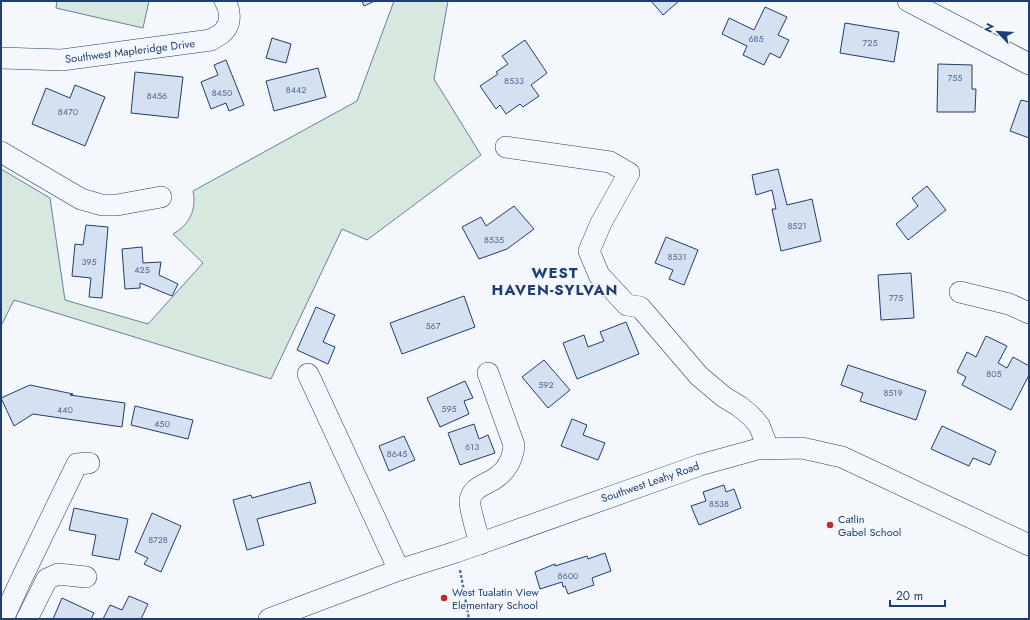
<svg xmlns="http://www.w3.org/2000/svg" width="1030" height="620" font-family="Jost,sans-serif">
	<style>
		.green { fill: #d7e8df; stroke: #687fa3 }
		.building { fill: #d5e0f0; stroke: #1d3f73 }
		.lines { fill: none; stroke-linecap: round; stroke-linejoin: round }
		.minor-casing { stroke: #1d3f73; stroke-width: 22 }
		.path { stroke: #5e769c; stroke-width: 2.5; stroke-dasharray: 3 2; stroke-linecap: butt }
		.minor { stroke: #f4f7fb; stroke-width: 21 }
		.poi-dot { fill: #c62828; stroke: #f4f7fb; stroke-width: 1.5 }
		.labels { text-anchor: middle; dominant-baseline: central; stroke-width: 3; stroke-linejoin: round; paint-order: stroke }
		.number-label { font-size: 9px; fill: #4b6792 }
		.street-label { font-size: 11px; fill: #1d3f73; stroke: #f4f7fb }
		.poi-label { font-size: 11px; fill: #1d3f73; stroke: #f4f7fb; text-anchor: start }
		.district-label { font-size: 15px; font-weight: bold; letter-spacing: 1px; fill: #1d3f73; stroke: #f4f7fb }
	</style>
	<rect width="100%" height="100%" fill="#f4f7fb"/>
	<g class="green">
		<polygon points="57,1 149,1 143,28 56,8"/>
		<path d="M394 1H448L434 79 481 155 367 240 342 229 271 379 14 300 1 326V169L50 198 65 300 148 324 203 263 173 234C189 225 197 210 193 191L357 101Z"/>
	</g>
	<g class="building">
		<polygon points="362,1 375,1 364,6"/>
		<polygon points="651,1 679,1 663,15"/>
		<polygon points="765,7 787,17 778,35 789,40 780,58 770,53 764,65 743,55 747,46 722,34 729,18 754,30"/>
		<polygon points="845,23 899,32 894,62 840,53"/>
		<polygon points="272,38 291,44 286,63 266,58"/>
		<polygon points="525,40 547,73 531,85 539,96 523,107 520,104 506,114 500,105 496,109 480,86 498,74 496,72 508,64 502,56"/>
		<polygon points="226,60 244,105 229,111 226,103 211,109 201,82 218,75 214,65"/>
		<polygon points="938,64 972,65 972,89 976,89 975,112 937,112"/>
		<polygon points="318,68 326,97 274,111 266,81"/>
		<polygon points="135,72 183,77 178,118 131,113"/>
		<polygon points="75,85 105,97 85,146 32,124 46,88 70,98"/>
		<polygon points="1021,100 1029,102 1029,138 1010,131"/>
		<polygon points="778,169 787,205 812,199 821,241 781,251 772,209 776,209 772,190 756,195 752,175"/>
		<polygon points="927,186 946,210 908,240 896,224 918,206 912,198"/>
		<polygon points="514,206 534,229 507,249 479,259 462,227 481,217 486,226"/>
		<polygon points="86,225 108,227 102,298 89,297 91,278 72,276 75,244 83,245"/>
		<polygon points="666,237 698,250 684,285 669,279 673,270 655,263"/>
		<polygon points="142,247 143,263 161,262 159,275 178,284 172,296 140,283 140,288 125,289 122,249"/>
		<polygon points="911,273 914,318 881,320 878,275"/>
		<polygon points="464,296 475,327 402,354 390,323"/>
		<polygon points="316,307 335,315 323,342 335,347 328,364 297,350"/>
		<polygon points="626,322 639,354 577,379 563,343 584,335 588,347 604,341 600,332"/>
		<polygon points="986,336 1007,346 998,363 1007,368 1013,357 1029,366 1029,375 1011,410 962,385 966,377 957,372 967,352 976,357"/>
		<polygon points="544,360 570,390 548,408 522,377"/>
		<polygon points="848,365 926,391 916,420 860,401 863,393 841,385"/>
		<polygon points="465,381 473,398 464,401 469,414 440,427 427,398"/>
		<polygon points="30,385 73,394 70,395 125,403 122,427 33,414 14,426 1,398"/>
		<polygon points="135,406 193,420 188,439 131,425"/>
		<polygon points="572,419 587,425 583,435 605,443 598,460 561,446"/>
		<polygon points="474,424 479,439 488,435 495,453 460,465 448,433"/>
		<polygon points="942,426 996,451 990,465 973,458 969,466 931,449"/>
		<polygon points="404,436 415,460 389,471 379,446"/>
		<polygon points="310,482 316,503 257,519 264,545 247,550 233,500 251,495 252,498"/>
		<polygon points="724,485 726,492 734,489 741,508 699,525 691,506 706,501 703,492"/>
		<polygon points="74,508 128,519 119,560 92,555 96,535 69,530"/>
		<polygon points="152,513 181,526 161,572 144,564 148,558 135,552"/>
		<polygon points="605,553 611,571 592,578 594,585 568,594 565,586 563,587 562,582 540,589 535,572 555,564 555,566 587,556 588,559"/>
		<polygon points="129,596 148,604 141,619 103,619 110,605 122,610"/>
		<polygon points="62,598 94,613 91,619 53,619"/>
	</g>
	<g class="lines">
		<defs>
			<g id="minor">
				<polyline points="908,1 1029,64"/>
				<path d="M1 58 62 60 211 40C215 37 221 35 224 31 232 22 230 10 225 1"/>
				<polyline points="506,147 610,162 629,173 601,223 589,251 599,275 627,305 640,307 699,376 724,397 739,406 750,415 759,425 768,448"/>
				<polyline points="1,152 81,199 102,205 117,205 161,197"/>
				<polyline points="960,292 1009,304 1029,313"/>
				<polyline points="308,374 399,570"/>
				<path d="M480 544C478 535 469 508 470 501 471 488 485 485 494 479 506 472 513 459 514 445L488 373"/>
				<polyline points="3,619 19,584 77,464 89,463"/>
				<polyline points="27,619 47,579 58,574 86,577"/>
				<polyline points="269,619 399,570 456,552 700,465 758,449 802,448 842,457 1029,545"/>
			</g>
		</defs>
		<use href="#minor" class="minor-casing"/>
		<polyline class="path" points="460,570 469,619"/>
		<use href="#minor" class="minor"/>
	</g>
	<g class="poi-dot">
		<circle cx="830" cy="525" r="4"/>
		<circle cx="444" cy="598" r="4"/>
	</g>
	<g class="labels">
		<g class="number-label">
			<text x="756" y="38">685</text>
			<text x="870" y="42">725</text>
			<text x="955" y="77">755</text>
			<text x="514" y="80">8533</text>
			<text x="296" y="89">8442</text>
			<text x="222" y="92">8450</text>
			<text x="157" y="95">8456</text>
			<text x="68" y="111">8470</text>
			<text x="797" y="225">8521</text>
			<text x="494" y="239">8535</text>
			<text x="677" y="256">8531</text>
			<text x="89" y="261">395</text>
			<text x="142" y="269">425</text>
			<text x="896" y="297">775</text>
			<text x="433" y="325">567</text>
			<text x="994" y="373">805</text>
			<text x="546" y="384">592</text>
			<text x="893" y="392">8519</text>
			<text x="449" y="408">595</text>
			<text x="65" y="409">440</text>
			<text x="162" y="423">450</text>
			<text x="472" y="446">613</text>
			<text x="397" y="453">8645</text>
			<text x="719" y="503">8538</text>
			<text x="158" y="539">8728</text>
			<text x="568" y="575">8600</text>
		</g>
		<g class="street-label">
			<text transform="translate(130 51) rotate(-7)">Southwest Mapleridge Drive</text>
			<text transform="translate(650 482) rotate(-19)">Southwest Leahy Road</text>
		</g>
		<g class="poi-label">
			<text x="838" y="519">Catlin<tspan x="838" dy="13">Gabel School</tspan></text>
			<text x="452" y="592">West Tualatin View<tspan x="452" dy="13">Elementary School</tspan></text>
		</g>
		<g class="district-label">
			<text x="555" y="273">WEST<tspan x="555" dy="17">HAVEN-SYLVAN</tspan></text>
		</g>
	</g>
	<rect width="1030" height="620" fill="none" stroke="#1d3f73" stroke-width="4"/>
	<g transform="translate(998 32) rotate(295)" stroke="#f4f7fb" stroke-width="3" paint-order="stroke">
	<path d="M0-3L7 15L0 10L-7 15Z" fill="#1d3f73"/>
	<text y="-6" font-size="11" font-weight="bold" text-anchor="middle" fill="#1d3f73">N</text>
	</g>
	<path d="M890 600v6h55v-6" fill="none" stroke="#1d3f73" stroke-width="2"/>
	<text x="896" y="600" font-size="12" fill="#1d3f73" stroke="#f4f7fb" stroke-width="3" paint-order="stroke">20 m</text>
</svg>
